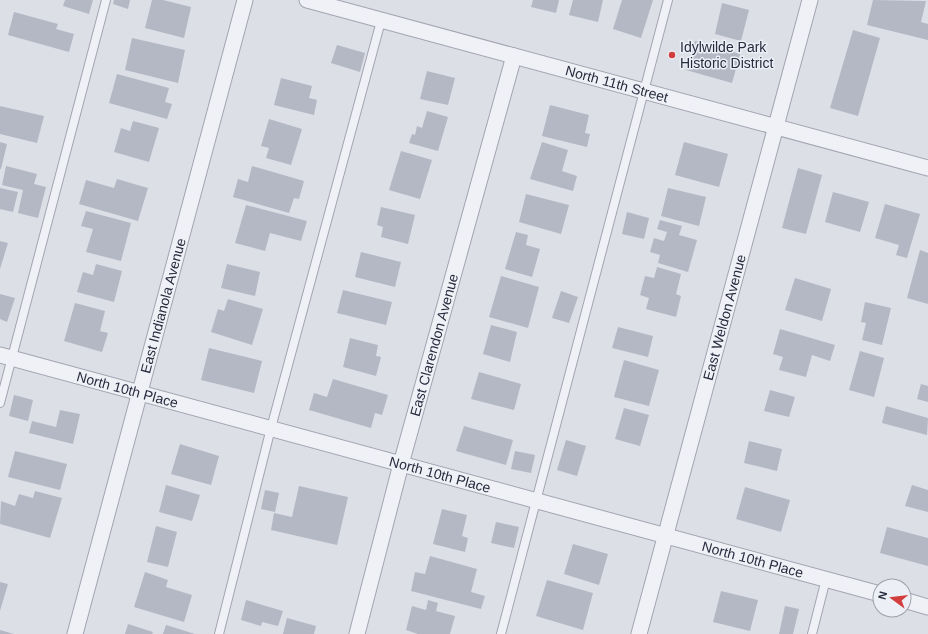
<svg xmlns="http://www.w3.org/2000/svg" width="928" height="634" font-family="Helvetica,sans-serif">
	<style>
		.building { fill: #b4b8c4 }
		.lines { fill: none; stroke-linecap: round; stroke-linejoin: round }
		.service-casing { stroke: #a2a5b1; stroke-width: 10 }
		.minor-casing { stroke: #a2a5b1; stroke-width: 17 }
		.service { stroke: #f0f1f6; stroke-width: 8 }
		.minor { stroke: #f0f1f6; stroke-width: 15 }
		.poi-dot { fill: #d23d3d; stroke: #eceff5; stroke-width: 1.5 }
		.labels { text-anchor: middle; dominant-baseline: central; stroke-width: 3; stroke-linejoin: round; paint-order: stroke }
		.poi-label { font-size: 14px; fill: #262b3e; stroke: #eceff5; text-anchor: start }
		.street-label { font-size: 14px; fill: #262b3e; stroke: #eceff5 }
	</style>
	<rect width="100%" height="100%" fill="#dddfe7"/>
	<g class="building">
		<polygon points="65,0 93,0 89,14 63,6"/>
		<polygon points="114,0 130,0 128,9 113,4"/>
		<polygon points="152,0 163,0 191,7 184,38 145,28"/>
		<polygon points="533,0 559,0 556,13 531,7"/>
		<polygon points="573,0 603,0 598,22 569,15"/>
		<polygon points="622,0 653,0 641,38 613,29"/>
		<polygon points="873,0 926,1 921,22 928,24 928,40 867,25"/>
		<polygon points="722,3 749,10 741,41 715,34"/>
		<polygon points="14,12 58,24 56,29 74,34 69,52 8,35"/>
		<polygon points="853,30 880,38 858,116 830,108"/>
		<polygon points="132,38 185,50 178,83 125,70"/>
		<polygon points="695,41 740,54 732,83 686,70"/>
		<polygon points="337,45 365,53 360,72 331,63"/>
		<polygon points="427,71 455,78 448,105 420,99"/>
		<polygon points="117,74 169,88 165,102 172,104 167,119 109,103"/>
		<polygon points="281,78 312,86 309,98 317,100 314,115 274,105"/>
		<polygon points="550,105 589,115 585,133 590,134 587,147 542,136"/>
		<polygon points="0,106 44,116 37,143 0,134"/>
		<polygon points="427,111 448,117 438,151 409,143 412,134 415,135 417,126 422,128"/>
		<polygon points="269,119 302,129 291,165 266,158 269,148 261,146"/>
		<polygon points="133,121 159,128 149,162 114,152 121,128 130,131"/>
		<polygon points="0,142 7,144 1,169 0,169"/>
		<polygon points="542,142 568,150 562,171 577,176 573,191 530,179"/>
		<polygon points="684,142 728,154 719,187 675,175"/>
		<polygon points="401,151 432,160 420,199 389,190"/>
		<polygon points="6,166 37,174 34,184 46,187 38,218 18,213 23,190 2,185"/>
		<polygon points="252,166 304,181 299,199 294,198 289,213 233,197 238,179 248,182"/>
		<polygon points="798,168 822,175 806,234 782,228"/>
		<polygon points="117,179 148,188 138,221 79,204 86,180 114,188"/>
		<polygon points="0,188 18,192 13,212 0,209"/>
		<polygon points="668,188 706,197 699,226 661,216"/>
		<polygon points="833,192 869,202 860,232 825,222"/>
		<polygon points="526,194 569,205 561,234 519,222"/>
		<polygon points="885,204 920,214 907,258 896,255 899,245 875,238"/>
		<polygon points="246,205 307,221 301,241 270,233 265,251 235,243"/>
		<polygon points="381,207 415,215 408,244 381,237 383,227 377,225"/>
		<polygon points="86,211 131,223 121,261 86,252 93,229 81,226"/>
		<polygon points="627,212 649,218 644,239 622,234"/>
		<polygon points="660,220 682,226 679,235 697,240 688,272 658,263 660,255 650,252 654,238 664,241 667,232 657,229"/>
		<polygon points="516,232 528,235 526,245 540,249 532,277 505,269"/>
		<polygon points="0,241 8,243 0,269"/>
		<polygon points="920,250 928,253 928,304 907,298"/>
		<polygon points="361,252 401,262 395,287 355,277"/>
		<polygon points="96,264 122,271 114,302 77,292 83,272 93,275"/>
		<polygon points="227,264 260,272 255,296 221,288"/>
		<polygon points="657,267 681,274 676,294 681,296 676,317 646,309 649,298 640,295 645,276 654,278"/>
		<polygon points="501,276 539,287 528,328 489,317"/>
		<polygon points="795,278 831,289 822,321 785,310"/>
		<polygon points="343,290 392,302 386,325 337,313"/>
		<polygon points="561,291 578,297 569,323 552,318"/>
		<polygon points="0,294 15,298 7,322 0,319"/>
		<polygon points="228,299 263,309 252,345 211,332 218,309 224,311"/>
		<polygon points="865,302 891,308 882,345 862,340 866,323 861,322"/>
		<polygon points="75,303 105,311 100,331 108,333 102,352 64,341"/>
		<polygon points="491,325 517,332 510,362 483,354"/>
		<polygon points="618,327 653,336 648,357 612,348"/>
		<polygon points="780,329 835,345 830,361 812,355 806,377 779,370 783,357 773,354"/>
		<polygon points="350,338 378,345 376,356 381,357 376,376 343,367"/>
		<polygon points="209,348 262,361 254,393 201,380"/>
		<polygon points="860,351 884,358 874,397 849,390"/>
		<polygon points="624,360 659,370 649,406 614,397"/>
		<polygon points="479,372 521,384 514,410 471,399"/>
		<polygon points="333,379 388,395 382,415 375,413 371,428 309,410 314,393 327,397"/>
		<polygon points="921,384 928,386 928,402 917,399"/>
		<polygon points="770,390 795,397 789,417 764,411"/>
		<polygon points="14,395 33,400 28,421 9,416"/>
		<polygon points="886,406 928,418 927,435 882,423"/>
		<polygon points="624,408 649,415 640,446 615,439"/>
		<polygon points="60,410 80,414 73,444 29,433 32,421 56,427"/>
		<polygon points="464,426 513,440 506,465 456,451"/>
		<polygon points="566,440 586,446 577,476 557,470"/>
		<polygon points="749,441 782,449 777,471 744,463"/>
		<polygon points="180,444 219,456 211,485 171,474"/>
		<polygon points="15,451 67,464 60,490 8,477"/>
		<polygon points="515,451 535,455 531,473 511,469"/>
		<polygon points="166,485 200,495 192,521 159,512"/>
		<polygon points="912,485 928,490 928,512 905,506"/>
		<polygon points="299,486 348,497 337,545 271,530 274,513 292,517"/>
		<polygon points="745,487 790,500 781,532 736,519"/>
		<polygon points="265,490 279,493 275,512 261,509"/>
		<polygon points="35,491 62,498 50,538 0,524 1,501 15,506 19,494 33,498"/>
		<polygon points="442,509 467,515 462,536 468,538 465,552 433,544"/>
		<polygon points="496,522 519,527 514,548 491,543"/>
		<polygon points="156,526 177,532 168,567 147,562"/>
		<polygon points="887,527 928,538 928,566 880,553"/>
		<polygon points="573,544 608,554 599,585 564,574"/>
		<polygon points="430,556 477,569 471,592 485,596 481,609 411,591 415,572 425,574"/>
		<polygon points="145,572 168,580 166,587 192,595 184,622 134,607"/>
		<polygon points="547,580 593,593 583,630 536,616"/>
		<polygon points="0,582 8,584 0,611"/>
		<polygon points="721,591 758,600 750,631 713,622"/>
		<polygon points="246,600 283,611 278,626 262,622 261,626 241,620"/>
		<polygon points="428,600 438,603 436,611 455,616 450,634 418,634 406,630 412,606 426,610"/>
		<polygon points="785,606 799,609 793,634 779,634"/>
		<polygon points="287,618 316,626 314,634 283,634"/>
		<polygon points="128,624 153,632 152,634 125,634"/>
		<polygon points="166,625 195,634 163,634"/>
		<polygon points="0,630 14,634 0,634"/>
	</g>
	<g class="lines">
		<defs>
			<g id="service">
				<polyline points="0,403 106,0"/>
				<polyline points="219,634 271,428 381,21"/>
				<polyline points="501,634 668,0"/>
				<polyline points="812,634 826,579"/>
			</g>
			<g id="minor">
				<path id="s1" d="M307 0 928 168"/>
				<path id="s2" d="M0 355 880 594"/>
				<polyline points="904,600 928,607"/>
				<path id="s3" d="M75 634 245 0"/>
				<path id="s4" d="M357 634 401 464 514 56"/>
				<path id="s5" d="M639 634 810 0"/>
			</g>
		</defs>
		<use href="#service" class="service-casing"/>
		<use href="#minor" class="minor-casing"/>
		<use href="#service" class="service"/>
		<use href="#minor" class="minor"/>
	</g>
	<circle class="poi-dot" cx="672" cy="55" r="4"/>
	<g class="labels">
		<g class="poi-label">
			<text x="680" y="47">Idylwilde Park<tspan x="680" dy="16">Historic District</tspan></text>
		</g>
		<g class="street-label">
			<text stroke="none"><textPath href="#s1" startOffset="321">North 11th Street</textPath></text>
			<text stroke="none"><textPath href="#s3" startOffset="340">East Indianola Avenue</textPath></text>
			<text stroke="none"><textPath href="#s5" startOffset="328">East Weldon Avenue</textPath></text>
			<text stroke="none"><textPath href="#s4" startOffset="299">East Clarendon Avenue</textPath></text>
			<text stroke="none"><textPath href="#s2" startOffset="132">North 10th Place</textPath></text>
			<text stroke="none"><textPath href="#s2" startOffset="456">North 10th Place</textPath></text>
			<text stroke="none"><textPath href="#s2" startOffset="780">North 10th Place</textPath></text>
		</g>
	</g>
	<g transform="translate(892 598) rotate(285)"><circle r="19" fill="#eceff5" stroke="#9da1ac"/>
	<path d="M0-3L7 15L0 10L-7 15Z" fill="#d23d3d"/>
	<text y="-6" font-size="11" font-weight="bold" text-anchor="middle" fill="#262b3e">N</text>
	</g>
</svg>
